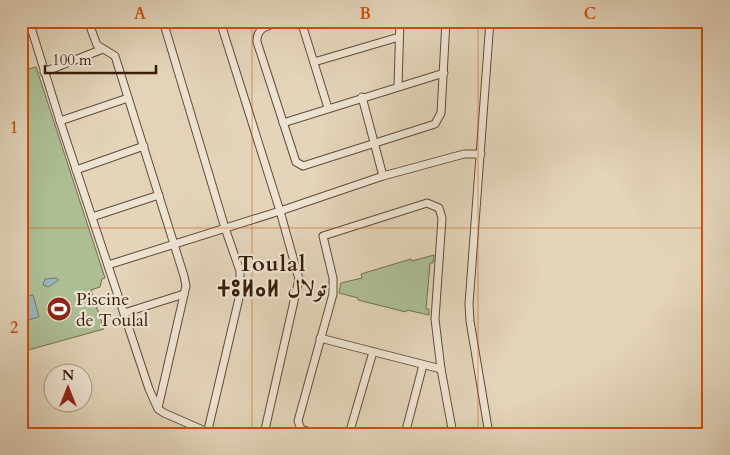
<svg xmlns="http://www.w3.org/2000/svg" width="730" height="455" font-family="Cardo,Amiri,'Noto Sans Tifinagh',serif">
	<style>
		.green { fill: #adbe95; stroke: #726e4e }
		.water { fill: #99b6b9; stroke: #727972 }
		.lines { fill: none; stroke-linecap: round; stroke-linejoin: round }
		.minor-casing { stroke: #624b34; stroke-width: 9 }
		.minor { stroke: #ede3d2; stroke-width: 7 }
		.grid { fill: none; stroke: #cd500b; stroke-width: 1; stroke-opacity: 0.55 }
		.labels { text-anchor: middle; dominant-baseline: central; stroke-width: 4.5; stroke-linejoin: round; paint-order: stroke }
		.poi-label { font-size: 18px; fill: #371d08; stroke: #ede3d2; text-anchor: start }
		.district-label { font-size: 22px; font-weight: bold; letter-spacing: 1px; fill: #371d08; stroke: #ede3d2 }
		.neatline { fill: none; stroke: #cd500b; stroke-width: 2 }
		.grid-label { font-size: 16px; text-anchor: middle; font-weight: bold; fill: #cd500b }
	</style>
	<rect width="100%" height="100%" fill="#e3d4ba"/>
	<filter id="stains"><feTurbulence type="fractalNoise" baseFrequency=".004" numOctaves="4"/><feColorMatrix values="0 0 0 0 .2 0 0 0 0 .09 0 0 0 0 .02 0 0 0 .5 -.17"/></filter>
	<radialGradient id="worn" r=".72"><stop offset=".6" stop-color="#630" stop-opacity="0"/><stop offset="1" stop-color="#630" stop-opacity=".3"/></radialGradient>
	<g class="green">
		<polygon points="36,67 105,278 102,279 100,287 91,290 104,329 21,352 21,71"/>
		<polygon points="434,255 433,263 430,263 426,309 429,309 429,315 407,310 406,312 358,300 358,298 339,293 341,283 362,278 361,274 411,259 412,261"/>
	</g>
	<g class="water">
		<polygon points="56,278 59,280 48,287 43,285 45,279"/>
		<polygon points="33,295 39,317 21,322 21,298"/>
	</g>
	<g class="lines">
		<defs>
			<g id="minor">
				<polyline points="29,21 60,121 149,389 158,409 164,413 212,434"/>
				<polyline points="88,21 97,45 115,56 184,276 186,286 158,408"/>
				<polyline points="163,21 225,228 240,271 240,294 207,434"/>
				<polyline points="220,21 280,211 299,279 264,434"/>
				<path d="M283 21C271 25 256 26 257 42L296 162 303 166 435 124 441 113 446 21"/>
				<polyline points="301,21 328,108"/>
				<polyline points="314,62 399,37"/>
				<polyline points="44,72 103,49"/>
				<polyline points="398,86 400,21"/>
				<polyline points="362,97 383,176"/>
				<polyline points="60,121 128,98"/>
				<polyline points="283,123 444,73"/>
				<polyline points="76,170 144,146"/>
				<polyline points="92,217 159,195"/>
				<polyline points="108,265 280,211 383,176 464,154 481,154"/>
				<polyline points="124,313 184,294"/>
				<polyline points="320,338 441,369"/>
				<polyline points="315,434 301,429 298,421 333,294 333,278 323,236 427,203 439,208 442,218 435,319 441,369 453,434"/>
				<polyline points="349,434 373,352"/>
				<polyline points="405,434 423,365"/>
				<polyline points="489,434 470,321 469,304 490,21"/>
			</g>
		</defs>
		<use href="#minor" class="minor-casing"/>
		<use href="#minor" class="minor"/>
	</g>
	<path class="grid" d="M252 21V434M478 21V434M21 228H709"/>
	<defs>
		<symbol id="stadium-disc" viewBox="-11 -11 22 22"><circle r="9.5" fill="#8f2418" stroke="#ede3d2"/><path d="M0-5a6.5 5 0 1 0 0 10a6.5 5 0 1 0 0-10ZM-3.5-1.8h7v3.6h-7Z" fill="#fff"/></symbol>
	</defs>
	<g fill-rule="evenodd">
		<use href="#stadium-disc" x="45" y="295" width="28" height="28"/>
	</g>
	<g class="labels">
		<g class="poi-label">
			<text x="76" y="299">Piscine<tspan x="76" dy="21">de Toulal</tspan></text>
		</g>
		<g class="district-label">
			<text x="272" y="264">Toulal<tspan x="272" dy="25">ⵜⵓⵍⴰⵍ تولال</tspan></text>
		</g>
	</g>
	<rect width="730" height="455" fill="none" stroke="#e3d4ba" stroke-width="55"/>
	<g transform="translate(68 388)"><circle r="24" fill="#ede3d2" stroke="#a49481"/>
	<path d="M0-4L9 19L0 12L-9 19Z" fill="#8f2418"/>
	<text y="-8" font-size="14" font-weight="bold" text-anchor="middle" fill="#371d08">N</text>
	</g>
	<path d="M45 65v8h111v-8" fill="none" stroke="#371d08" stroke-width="2.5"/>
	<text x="52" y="65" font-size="15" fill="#371d08" stroke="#ede3d2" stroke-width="4" paint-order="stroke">100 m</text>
	<rect x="28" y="28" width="674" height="400" class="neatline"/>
	<g class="grid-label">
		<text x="140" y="19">A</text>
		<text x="365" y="19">B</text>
		<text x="590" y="19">C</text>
		<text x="14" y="133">1</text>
		<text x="14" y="333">2</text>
	</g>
	<rect width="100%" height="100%" filter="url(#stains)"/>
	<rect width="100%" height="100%" fill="url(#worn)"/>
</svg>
